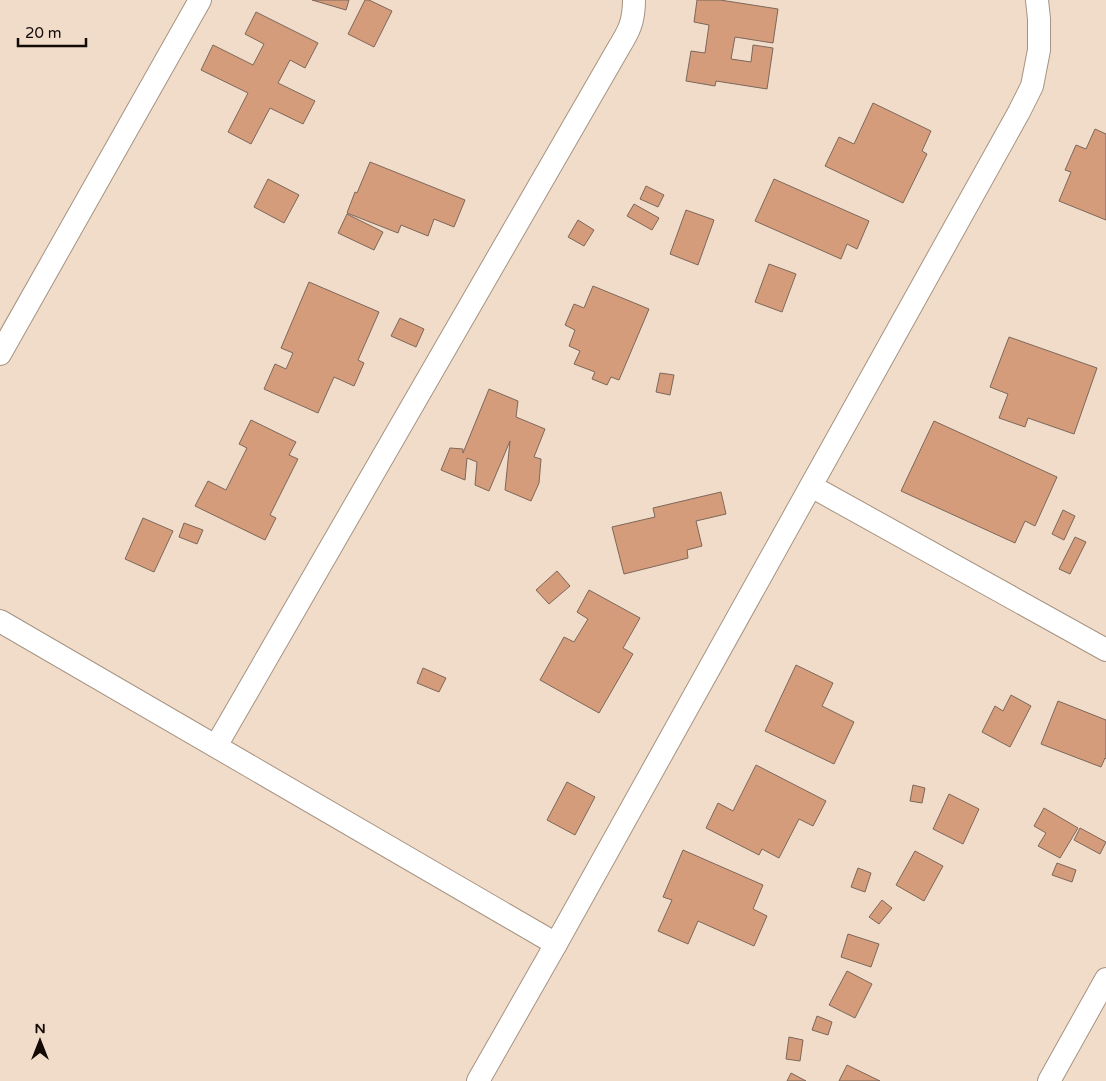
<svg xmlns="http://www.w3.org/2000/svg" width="1106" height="1081" font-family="'Varela Round',sans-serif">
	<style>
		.building { fill: #d49c7a; stroke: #7d675a }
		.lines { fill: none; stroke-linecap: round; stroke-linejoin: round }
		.street-casing { stroke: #a69382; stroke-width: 24 }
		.street { stroke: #fff; stroke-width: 22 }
	</style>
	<rect width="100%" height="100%" fill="#f1dcc9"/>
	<g class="building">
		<polygon points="312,0 349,0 346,10"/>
		<polygon points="365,0 369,0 392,11 374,47 348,34"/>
		<polygon points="697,0 720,0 778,9 773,43 735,37 731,59 751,62 753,45 773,48 767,89 716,81 715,86 686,81 691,51 705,53 709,25 694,22"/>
		<polygon points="256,12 318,43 305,68 290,60 278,83 315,101 303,124 270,108 251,144 228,132 248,93 201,70 213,45 253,65 264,44 245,34"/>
		<polygon points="873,103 931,131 922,151 927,154 903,203 825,166 839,137 854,144"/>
		<polygon points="1095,129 1106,134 1106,220 1059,201 1071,172 1065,170 1076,145 1086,149"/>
		<polygon points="370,162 465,200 454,227 434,219 428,236 401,225 398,233 347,213 355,192 357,193"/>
		<polygon points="268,179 299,195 284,223 254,207"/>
		<polygon points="774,179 869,221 857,249 847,244 841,259 755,221"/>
		<polygon points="646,186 664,195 658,207 640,199"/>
		<polygon points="634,204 659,218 652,230 627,216"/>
		<polygon points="686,210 714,220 698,265 670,254"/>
		<polygon points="347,214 383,232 374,250 338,233"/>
		<polygon points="578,220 594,230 584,246 568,237"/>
		<polygon points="769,264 796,274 782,312 755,302"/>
		<polygon points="309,282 379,312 358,360 364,363 354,386 334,377 318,413 264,389 275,364 286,369 293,353 281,348"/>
		<polygon points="593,286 649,309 619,380 611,377 607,385 592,379 595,372 574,364 580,351 569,346 575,330 565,325 574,304 584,308"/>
		<polygon points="400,318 424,329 416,347 391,336"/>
		<polygon points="1009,337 1097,368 1074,434 1028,418 1025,427 999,418 1008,394 990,387"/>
		<polygon points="660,373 674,375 670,395 656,392"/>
		<polygon points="489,389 518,401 516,417 545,429 534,457 541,459 539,483 531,501 505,490 510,441 489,491 475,485 477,462 467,458 465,480 441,470 450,448 463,449 463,453"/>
		<polygon points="251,420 296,442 289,455 298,459 270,515 276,518 265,540 195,506 208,481 226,490 247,448 239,444"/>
		<polygon points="934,421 1057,477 1035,526 1025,521 1015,543 901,491"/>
		<polygon points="721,492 726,514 696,521 702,546 687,550 688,558 624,574 612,527 655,517 653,508"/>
		<polygon points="1063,510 1075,516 1064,540 1052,534"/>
		<polygon points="143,518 173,531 154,572 125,559"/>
		<polygon points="184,523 203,530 197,544 179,537"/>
		<polygon points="1075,537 1086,542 1070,574 1059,569"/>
		<polygon points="557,571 570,586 549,604 536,590"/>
		<polygon points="589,590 640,618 623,648 633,654 599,713 540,680 564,637 574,642 588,619 577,612"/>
		<polygon points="796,665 833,683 822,706 854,722 834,764 765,731"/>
		<polygon points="423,668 446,678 439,692 417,683"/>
		<polygon points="1011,695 1031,706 1010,747 982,732 995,706 1003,711"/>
		<polygon points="1058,701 1106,720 1106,759 1105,758 1101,767 1041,744"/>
		<polygon points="756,765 826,801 813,826 799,819 779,858 762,849 759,855 706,828 718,803 733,811"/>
		<polygon points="567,782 595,797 575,835 547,820"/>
		<polygon points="913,785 925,788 922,803 910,801"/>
		<polygon points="949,794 979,809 963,844 933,829"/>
		<polygon points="1044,808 1078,828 1060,858 1038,846 1046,833 1034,826"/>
		<polygon points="1080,828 1106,842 1100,854 1074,840"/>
		<polygon points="683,850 763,885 753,909 767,916 754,946 698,921 688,944 658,931 672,900 663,897"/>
		<polygon points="915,851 943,866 924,901 896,885"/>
		<polygon points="1057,863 1076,870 1072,882 1052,875"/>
		<polygon points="858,868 871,873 865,892 851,887"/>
		<polygon points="882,900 892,908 879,924 869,917"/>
		<polygon points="848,934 879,944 871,967 841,957"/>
		<polygon points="847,971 872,984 855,1018 829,1005"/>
		<polygon points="817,1016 832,1022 828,1035 812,1030"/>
		<polygon points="789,1037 803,1040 800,1061 786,1059"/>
		<polygon points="847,1065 880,1081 839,1081"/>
		<polygon points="791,1073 806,1081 787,1081"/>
	</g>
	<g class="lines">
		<defs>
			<g id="street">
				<polyline points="0,354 200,0"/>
				<polyline points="811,486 1106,650"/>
				<polyline points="0,621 556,944"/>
				<path d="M216 746 618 49C629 31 634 22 634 0"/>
				<polyline points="478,1081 556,944 1019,112 1032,86 1039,50 1039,19 1037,0"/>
				<polyline points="1049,1081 1106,979"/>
			</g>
		</defs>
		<use href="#street" class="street-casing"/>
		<use href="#street" class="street"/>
	</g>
	<g transform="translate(40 1041)" stroke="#f1dcc9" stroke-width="4" paint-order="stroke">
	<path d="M0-4L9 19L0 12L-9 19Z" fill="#110a05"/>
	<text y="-8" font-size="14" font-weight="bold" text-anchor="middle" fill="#110a05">N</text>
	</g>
	<path d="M18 38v8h68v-8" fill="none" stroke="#110a05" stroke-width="2.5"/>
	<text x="25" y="38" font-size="15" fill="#110a05" stroke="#f1dcc9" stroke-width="4" paint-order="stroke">20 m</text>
</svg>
